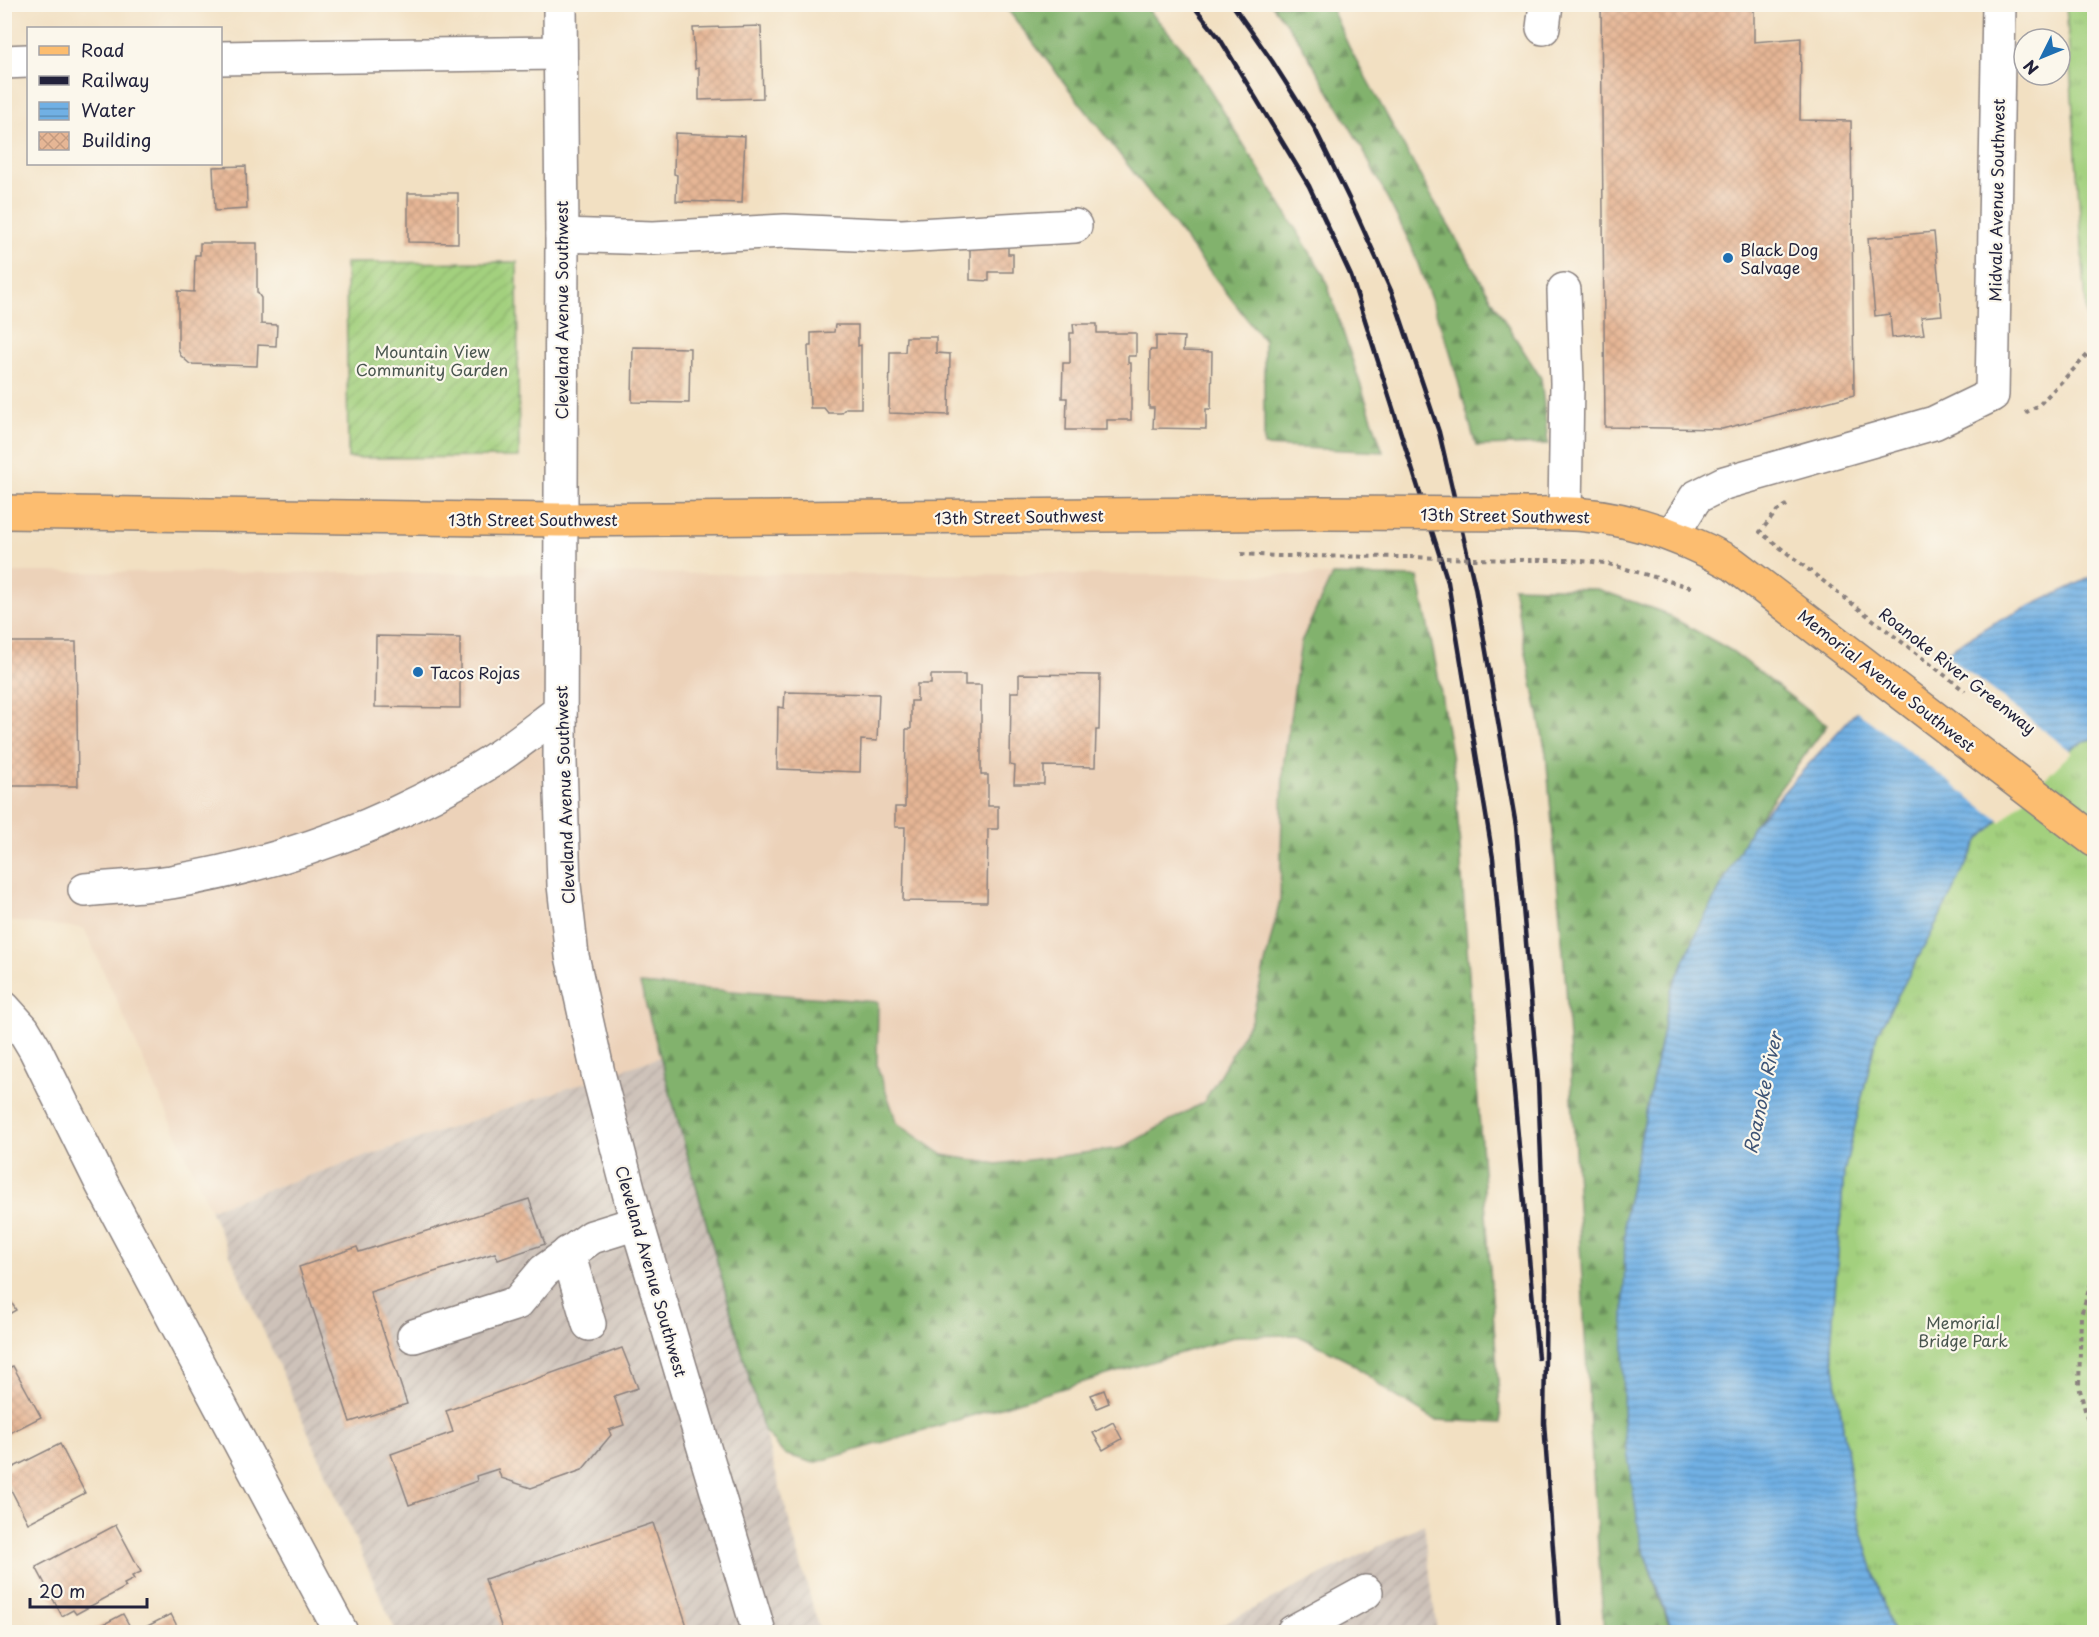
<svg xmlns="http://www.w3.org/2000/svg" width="2099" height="1637" font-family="'Playpen Sans',sans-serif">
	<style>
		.built { fill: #ecd2b9 }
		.industrial { fill: url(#industrial-furrows) }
		.grass { fill: url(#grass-tufts); stroke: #62795c; stroke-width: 1.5 }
		.forest { fill: url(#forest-firs); stroke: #526a54; stroke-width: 1.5 }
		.garden { fill: url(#garden-furrows); stroke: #62795c; stroke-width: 1.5 }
		.water { fill: url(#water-rules); stroke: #4a6990; stroke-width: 1.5 }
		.pier { fill: #f2e0c2 }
		.building { fill: url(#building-cross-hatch) }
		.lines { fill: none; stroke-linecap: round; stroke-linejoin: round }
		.minor-casing { stroke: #8a817e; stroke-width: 36 }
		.major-casing { stroke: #8a817e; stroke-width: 36 }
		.path { stroke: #8a817e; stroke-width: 4; stroke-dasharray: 4.5 4.5; stroke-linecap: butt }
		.minor { stroke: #fff; stroke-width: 33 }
		.major { stroke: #fcbd6f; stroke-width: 33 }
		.rail { stroke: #22223b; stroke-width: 4.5 }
		.major-bridge-casing { stroke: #8a817e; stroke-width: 36; stroke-linecap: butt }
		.path-bridge { stroke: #8a817e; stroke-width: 4; stroke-dasharray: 4.5 4.5; stroke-linecap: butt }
		.major-bridge { stroke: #fcbd6f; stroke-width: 33 }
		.poi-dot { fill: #1f6fb2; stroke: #fbf7ec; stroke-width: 2 }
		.labels { text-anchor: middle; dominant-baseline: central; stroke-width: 4.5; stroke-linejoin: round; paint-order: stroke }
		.street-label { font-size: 16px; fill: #22223b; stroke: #fbf7ec }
		.poi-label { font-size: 16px; fill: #22223b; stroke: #fbf7ec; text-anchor: start }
		.park-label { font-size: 16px; fill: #49564f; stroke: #fbf7ec }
		.water-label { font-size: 18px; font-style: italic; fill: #3e5476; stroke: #fbf7ec }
	</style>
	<defs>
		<pattern id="industrial-furrows" width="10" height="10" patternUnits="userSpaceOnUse" patternTransform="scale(1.5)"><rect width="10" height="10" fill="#cec2b9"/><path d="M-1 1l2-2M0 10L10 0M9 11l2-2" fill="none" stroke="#b1a6a0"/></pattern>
		<pattern id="grass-tufts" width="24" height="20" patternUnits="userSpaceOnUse" patternTransform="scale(1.5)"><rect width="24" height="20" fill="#a3d07e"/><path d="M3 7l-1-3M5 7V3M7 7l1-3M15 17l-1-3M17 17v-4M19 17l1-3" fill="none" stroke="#8cb26e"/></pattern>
		<pattern id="forest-firs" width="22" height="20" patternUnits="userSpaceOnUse" patternTransform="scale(1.5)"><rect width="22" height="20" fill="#82b26d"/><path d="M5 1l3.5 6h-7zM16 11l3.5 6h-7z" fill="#6a905b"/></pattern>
		<pattern id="garden-furrows" width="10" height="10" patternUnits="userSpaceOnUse" patternTransform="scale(1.5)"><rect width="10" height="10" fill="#a3d07e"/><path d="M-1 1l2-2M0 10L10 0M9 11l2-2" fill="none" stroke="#8cb26e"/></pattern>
		<pattern id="water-rules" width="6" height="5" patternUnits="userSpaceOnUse" patternTransform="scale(1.5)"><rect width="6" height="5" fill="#71b0e4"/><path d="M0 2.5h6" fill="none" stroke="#5c8fba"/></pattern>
		<pattern id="building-cross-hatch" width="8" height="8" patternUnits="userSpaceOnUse" patternTransform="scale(1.5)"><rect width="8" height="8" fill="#e6b695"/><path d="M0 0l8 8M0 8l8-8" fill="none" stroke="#c59c81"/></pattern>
	</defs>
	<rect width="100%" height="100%" fill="#fbf7ec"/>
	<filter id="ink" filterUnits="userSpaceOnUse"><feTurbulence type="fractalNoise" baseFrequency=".0167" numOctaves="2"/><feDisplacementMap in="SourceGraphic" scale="12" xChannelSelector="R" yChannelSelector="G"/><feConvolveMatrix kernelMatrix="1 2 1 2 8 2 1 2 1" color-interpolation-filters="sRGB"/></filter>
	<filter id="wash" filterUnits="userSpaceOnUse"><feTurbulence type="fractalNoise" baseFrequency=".008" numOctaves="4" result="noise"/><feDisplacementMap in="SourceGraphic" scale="24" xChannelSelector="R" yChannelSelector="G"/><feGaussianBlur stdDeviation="1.35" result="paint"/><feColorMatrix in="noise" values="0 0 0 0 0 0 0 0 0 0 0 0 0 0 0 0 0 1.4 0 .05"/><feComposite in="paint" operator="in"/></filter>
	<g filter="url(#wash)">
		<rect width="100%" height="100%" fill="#f2e0c2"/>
		<polygon class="built" points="4,572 1332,575 1301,643 1283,768 1280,900 1252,1019 1204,1102 1122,1148 997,1164 943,1155 897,1123 877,1066 878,1003 640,984 660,1057 210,1209 84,928 5,921"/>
		<g class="industrial">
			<polygon points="660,1057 820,1632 396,1632 210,1209"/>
			<polygon points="1424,1524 1437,1632 1206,1632"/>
		</g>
		<g class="grass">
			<polygon points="2066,5 2094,5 2094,427"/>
			<polygon points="2094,738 2094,1632 1892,1632 1855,1509 1831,1346 1844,1172 1877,1034 1931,934 1978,841 2073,747"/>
		</g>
		<g class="forest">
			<polygon points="1004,5 1144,5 1188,54 1324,275 1383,452 1264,446 1264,341"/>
			<polygon points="1272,5 1330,5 1349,47 1434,201 1507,325 1541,378 1548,444 1476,446 1449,348 1411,245 1360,144 1300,42"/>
			<polygon points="1332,575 1418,577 1437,670 1455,778 1501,1423 1435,1420 1392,1394 1346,1359 1297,1335 1237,1336 814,1463 784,1454 764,1431 640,984 878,1002 877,1066 897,1123 943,1155 997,1164 1122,1148 1204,1102 1252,1019 1280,900 1283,768 1301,642"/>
			<polygon points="1513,587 1597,589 1662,612 1732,651 1827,725 1752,827 1696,934 1671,991 1625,1215 1641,1543 1669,1625 1669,1632 1604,1632 1591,1445 1566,987 1546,753"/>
		</g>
		<polygon class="garden" points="517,262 519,457 348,458 346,263"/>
		<polygon class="water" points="2094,576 2094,738 2073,747 1978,841 1931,934 1877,1034 1844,1172 1831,1346 1855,1509 1892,1632 1673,1632 1641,1543 1623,1423 1625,1215 1671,991 1696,934 1752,827 1863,704 1990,625"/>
		<polygon class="pier" points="1941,651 2072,752 2001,822 1854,709 1861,701"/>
		<g id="blocks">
			<g class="building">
				<polygon points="1601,4 1754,4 1754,42 1801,38 1800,120 1851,121 1854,395 1722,429 1605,427"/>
				<polygon points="761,26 763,98 699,100 699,68 695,69 693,28"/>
				<polygon points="675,133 745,136 742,203 676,201 677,175 674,174"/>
				<polygon points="246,166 247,209 215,211 213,167"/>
				<polygon points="408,193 458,193 458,243 408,242"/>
				<polygon points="1934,232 1942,315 1921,317 1924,334 1892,338 1890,314 1875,316 1868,238"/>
				<polygon points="200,243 257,243 257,292 261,298 261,324 277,325 276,346 258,345 257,366 190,364 180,355 178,348 178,291 194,292 195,255 200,255"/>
				<polygon points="970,246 1008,246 1008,254 1013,254 1013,272 989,272 989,281 970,280"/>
				<polygon points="1073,324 1097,324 1097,333 1136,333 1136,356 1128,356 1128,363 1131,363 1131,420 1107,420 1107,430 1066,430 1067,398 1062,398 1063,363 1070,363 1070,333 1074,333"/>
				<polygon points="835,325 858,325 858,346 861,345 861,408 846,408 841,413 828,413 824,408 810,408 808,346 811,346 811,333 834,332"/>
				<polygon points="1156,336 1184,337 1183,351 1212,352 1211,409 1206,409 1206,429 1153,428 1154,408 1149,408 1150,350 1156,350"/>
				<polygon points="906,337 936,337 936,353 950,354 949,415 889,413 890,352 905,352"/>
				<polygon points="633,347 690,348 689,403 632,402"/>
				<polygon points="376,636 460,638 460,708 375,707"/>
				<polygon points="4,642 76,642 78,786 4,786"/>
				<polygon points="1019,674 1100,675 1099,730 1096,730 1095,767 1044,766 1044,784 1014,784 1015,766 1010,765 1011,692 1019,692"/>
				<polygon points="931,675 965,675 965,685 981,685 981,775 988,775 988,806 998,806 998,829 988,829 987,902 903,901 905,827 895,827 895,807 905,807 906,729 911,729 911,701 917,701 917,684 931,684"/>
				<polygon points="785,692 879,694 877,741 861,740 860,772 777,769 778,707 784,708"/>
				<polygon points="529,1199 545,1244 498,1260 495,1253 370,1292 407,1404 350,1422 299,1267 357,1247 359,1252"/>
				<polygon points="4,1290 16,1310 4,1317"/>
				<polygon points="622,1348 638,1388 614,1396 624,1425 609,1430 611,1435 582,1470 531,1488 501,1478 498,1469 476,1476 477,1481 409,1505 391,1454 453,1432 446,1411"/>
				<polygon points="13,1366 41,1417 4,1436 4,1370"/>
				<polygon points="1104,1390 1109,1403 1097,1408 1091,1395"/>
				<polygon points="1113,1422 1122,1439 1103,1450 1093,1433"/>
				<polygon points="60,1444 85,1493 28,1523 4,1476 4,1472"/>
				<polygon points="653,1523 689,1632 503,1632 485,1579"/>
				<polygon points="116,1525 141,1572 132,1576 134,1579 124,1584 126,1587 76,1614 73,1610 62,1616 36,1567"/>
				<polygon points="123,1614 133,1632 89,1632"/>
				<polygon points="171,1614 180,1632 136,1632"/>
			</g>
		</g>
	</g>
	<g filter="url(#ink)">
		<use href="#blocks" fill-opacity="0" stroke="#8a817e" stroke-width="1.5"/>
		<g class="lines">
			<defs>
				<g id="minor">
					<polyline points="560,4 562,235 560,762 564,885 572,956 598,1073 637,1223 759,1632"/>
					<polyline points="1543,28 1546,4"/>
					<polyline points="220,58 560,53"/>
					<polyline points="4,62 28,61"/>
					<polyline points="562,235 653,238 785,231 902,236 1075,226"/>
					<polyline points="1564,290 1567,383 1565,513"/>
					<polyline points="1672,535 1696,497 1724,483 1934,423 1992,395 1999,4"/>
					<path d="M85 890C114 887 143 886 171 882 284 863 393 823 490 762 514 747 537 728 560 711"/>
					<polyline points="4,1008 23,1029 35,1049 102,1184 341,1632"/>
					<polyline points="568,1253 589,1324"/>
					<polyline points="414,1336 517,1303 544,1271 592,1237 637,1223"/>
					<polyline points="1293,1632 1366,1592"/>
				</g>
				<g id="major">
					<polyline points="4,512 560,520 1321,513"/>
					<path d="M1542 514C1608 510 1675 532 1733 564L2094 840"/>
				</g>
			</defs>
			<use href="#minor" class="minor-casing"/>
			<use href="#major" class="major-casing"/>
			<g class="path">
				<polyline points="2025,413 2039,405 2094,348"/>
				<polyline points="1787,505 1777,511 1760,532 1965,691"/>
				<polyline points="1241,554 1279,556 1410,557"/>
				<polyline points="1510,560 1569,560 1605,563 1693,588"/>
				<polyline points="2094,1274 2081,1315 2079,1386 2094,1446"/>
			</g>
			<use href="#minor" class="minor"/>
			<use href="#major" class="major"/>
			<g class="rail">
				<polyline points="1192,4 1220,39 1309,186 1351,276 1448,582 1493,858 1538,1358"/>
				<polyline points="1232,4 1272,61 1314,127 1356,213 1392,293 1439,432 1475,587 1516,826 1538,1081 1546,1288 1544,1423 1559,1632"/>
			</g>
			<defs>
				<polyline id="major-bridge" points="1321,513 1542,514"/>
			</defs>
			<use href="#major-bridge" class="major-bridge-casing"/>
			<polyline class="path-bridge" points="1410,557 1510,560"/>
			<use href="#major-bridge" class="major-bridge"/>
		</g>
	</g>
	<g class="poi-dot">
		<circle cx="1728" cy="258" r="6"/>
		<circle cx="418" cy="672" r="6"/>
	</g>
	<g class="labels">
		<g class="street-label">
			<text transform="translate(1996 200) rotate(-89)">Midvale Avenue Southwest</text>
			<text transform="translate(561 310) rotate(-90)">Cleveland Avenue Southwest</text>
			<text transform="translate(1505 515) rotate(1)">13th Street Southwest</text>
			<text transform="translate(1019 516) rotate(-1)">13th Street Southwest</text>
			<text x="533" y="519">13th Street Southwest</text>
			<text transform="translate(1958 670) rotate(38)">Roanoke River Greenway</text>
			<text transform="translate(1887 680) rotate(38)">Memorial Avenue Southwest</text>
			<text transform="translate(564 795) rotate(-92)">Cleveland Avenue Southwest</text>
			<text transform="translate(652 1271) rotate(74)">Cleveland Avenue Southwest</text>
		</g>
		<g class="poi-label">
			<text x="1740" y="249">Black Dog<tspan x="1740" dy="18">Salvage</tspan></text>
			<text x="430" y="672">Tacos Rojas</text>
		</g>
		<g class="park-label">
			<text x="432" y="351">Mountain View<tspan x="432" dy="18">Community Garden</tspan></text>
			<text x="1963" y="1322">Memorial<tspan x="1963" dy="18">Bridge Park</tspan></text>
		</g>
		<g class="water-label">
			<text transform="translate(1762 1093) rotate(-78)">Roanoke River</text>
		</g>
	</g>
	<rect width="2099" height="1637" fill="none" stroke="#fbf7ec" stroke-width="24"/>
	<rect x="27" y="27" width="195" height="138" fill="#fbf7ec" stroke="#a4a2a5" stroke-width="1.5"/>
	<rect x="39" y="46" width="30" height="9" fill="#fcbd6f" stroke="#a4a2a5" stroke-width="1.5"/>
	<text x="81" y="57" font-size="18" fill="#22223b">Road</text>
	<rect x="39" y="76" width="30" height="9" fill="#22223b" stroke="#a4a2a5" stroke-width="1.5"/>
	<text x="81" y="87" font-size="18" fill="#22223b">Railway</text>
	<rect x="39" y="102" width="30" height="18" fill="url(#water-rules)" stroke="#a4a2a5" stroke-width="1.5"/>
	<text x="81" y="117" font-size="18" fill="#22223b">Water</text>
	<rect x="39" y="132" width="30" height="18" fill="url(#building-cross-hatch)" stroke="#a4a2a5" stroke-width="1.5"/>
	<text x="81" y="147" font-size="18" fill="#22223b">Building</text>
	<g transform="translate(2042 57) rotate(227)"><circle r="28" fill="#fbf7ec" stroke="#a4a2a5" stroke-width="1.5"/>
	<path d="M0-4.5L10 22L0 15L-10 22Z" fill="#1f6fb2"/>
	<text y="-9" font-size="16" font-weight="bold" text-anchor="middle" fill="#22223b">N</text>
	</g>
	<path d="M30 1598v9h117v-9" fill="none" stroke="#22223b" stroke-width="3"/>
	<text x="39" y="1598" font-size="18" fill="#22223b" stroke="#fbf7ec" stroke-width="4.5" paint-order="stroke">20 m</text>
</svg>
